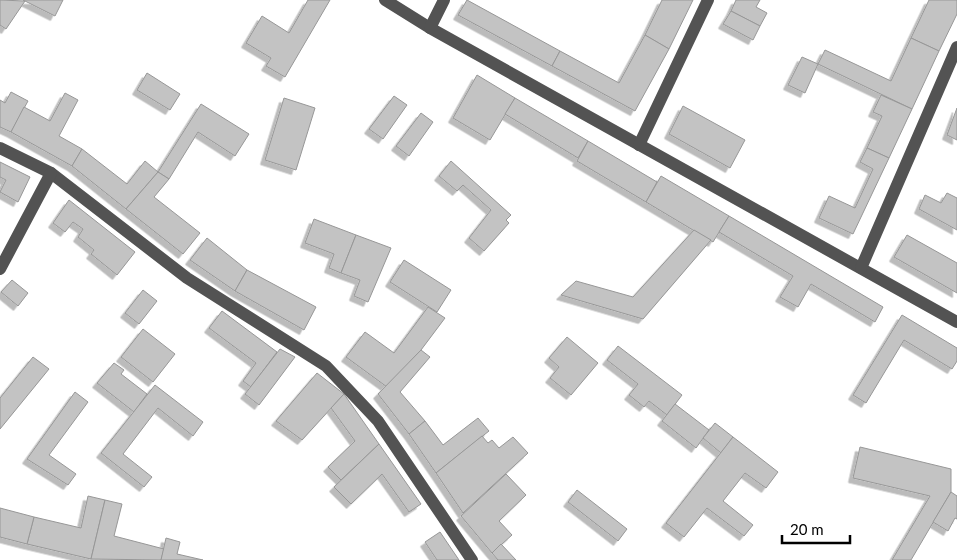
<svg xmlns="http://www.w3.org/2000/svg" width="957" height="560" font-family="Lato,sans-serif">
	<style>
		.building { fill: #c3c3c3; stroke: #979797; filter: url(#shadow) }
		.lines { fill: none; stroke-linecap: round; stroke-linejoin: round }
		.minor { stroke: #535353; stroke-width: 12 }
	</style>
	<defs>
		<filter id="shadow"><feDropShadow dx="-4.5" dy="4.5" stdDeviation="0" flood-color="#0004"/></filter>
	</defs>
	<rect width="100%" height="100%" fill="#fff"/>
	<g class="building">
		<polygon points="0,0 25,1 6,29 0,25"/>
		<polygon points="23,0 63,0 55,16"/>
		<polygon points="308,0 330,0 285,77 266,66 271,58 246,43 262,16 289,33"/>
		<polygon points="467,0 560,51 552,66 458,15"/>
		<polygon points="662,0 693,0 669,49 645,35"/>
		<polygon points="736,0 760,0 756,7 767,13 760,26 731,11"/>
		<polygon points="929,0 957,0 957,14 939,51 911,38"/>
		<polygon points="731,11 760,26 753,40 723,24"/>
		<polygon points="645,35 669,49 635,111 552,66 560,51 619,83"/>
		<polygon points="911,38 939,51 912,109 818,64 825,50 891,81"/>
		<polygon points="802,57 818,64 805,93 788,85"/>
		<polygon points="147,73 180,94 170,110 137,90"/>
		<polygon points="477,75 515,98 490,140 453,118"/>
		<polygon points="11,92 28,101 11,132 0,127 0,100 5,103"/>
		<polygon points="65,93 78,100 59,136 82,149 72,166 11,132 24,107 50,121"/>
		<polygon points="881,95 912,109 889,158 867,148 882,116 873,112"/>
		<polygon points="394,96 407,105 383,139 369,129"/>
		<polygon points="284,98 315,108 296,170 265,160"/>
		<polygon points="515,98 588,141 578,158 505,114"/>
		<polygon points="201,104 249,134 235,156 198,132 169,179 158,172"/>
		<polygon points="683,106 745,140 730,168 669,134"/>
		<polygon points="957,108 957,140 947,135"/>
		<polygon points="421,113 433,122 409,156 396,146"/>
		<polygon points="588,141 657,182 646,202 577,161"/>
		<polygon points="867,148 889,158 853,234 819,218 829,196 855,208 873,169 860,162"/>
		<polygon points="82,149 127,184 145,161 158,172 126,209 72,166"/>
		<polygon points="451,161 511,215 506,220 509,223 484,251 469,238 491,210 463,185 457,191 439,176"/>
		<polygon points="0,162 30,177 18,202 0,192 6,180 0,177"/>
		<polygon points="158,172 169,179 154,197 200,233 183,254 126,209"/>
		<polygon points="661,176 729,216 713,242 646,202"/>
		<polygon points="947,193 957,198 957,230 919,209 925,195 941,203"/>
		<polygon points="69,200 135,252 117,275 91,254 94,250 78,237 83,229 73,222 65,232 53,223"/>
		<polygon points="729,216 883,307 875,322 811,284 798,307 780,297 793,276 719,232"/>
		<polygon points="314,219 356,235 341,273 329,268 334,254 305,243"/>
		<polygon points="694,230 711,240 643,319 561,295 576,281 633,297"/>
		<polygon points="356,235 391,248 368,302 354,296 360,280 341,273"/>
		<polygon points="907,235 957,263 957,293 894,257"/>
		<polygon points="207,238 247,270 235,291 190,260"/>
		<polygon points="404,260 451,290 437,312 390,282"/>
		<polygon points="247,270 316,307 304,330 235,291"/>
		<polygon points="12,280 28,293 18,306 1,292"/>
		<polygon points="143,290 157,301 139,324 125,313"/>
		<polygon points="428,307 445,318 421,350 387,387 346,357 365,332 394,353"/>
		<polygon points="222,311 277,352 251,387 243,381 256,363 209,328"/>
		<polygon points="902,315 957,348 957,361 952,369 904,340 866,403 853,395"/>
		<polygon points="143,329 175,354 153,382 121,357"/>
		<polygon points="567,337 598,363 571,395 550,378 559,367 549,358"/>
		<polygon points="618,346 682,395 667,415 649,401 644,407 629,395 638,384 607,360"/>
		<polygon points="280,349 295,357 259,405 245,394"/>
		<polygon points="421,350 430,357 400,392 425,421 409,434 378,394"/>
		<polygon points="33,357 49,369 0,429 0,398"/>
		<polygon points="114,363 124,370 121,374 147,394 134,412 97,383"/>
		<polygon points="317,373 344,394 302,440 276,421"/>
		<polygon points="155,385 203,422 193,436 158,408 123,454 152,477 144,487 101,453"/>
		<polygon points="75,392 88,402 49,455 76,474 68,485 27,459"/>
		<polygon points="344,394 379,444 341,480 328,467 355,441 331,408"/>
		<polygon points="675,404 709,430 696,448 662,421"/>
		<polygon points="478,418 489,431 436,473 409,434 425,421 443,445"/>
		<polygon points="715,423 733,437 721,453 703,438"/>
		<polygon points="482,436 488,443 492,440 499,448 513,437 528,453 463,513 436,473"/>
		<polygon points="733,437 778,472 766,488 745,473 723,501 753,525 744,536 707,508 684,537 666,523"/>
		<polygon points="379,444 421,504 409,512 382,474 351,504 334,487"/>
		<polygon points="860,447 951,469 951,492 911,560 892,560 930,496 853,478"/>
		<polygon points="506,474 526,495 499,521 512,535 492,553 461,516"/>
		<polygon points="577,490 627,529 618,541 568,502"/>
		<polygon points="951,492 957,496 957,519 955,518 948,531 933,522"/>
		<polygon points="88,496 105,500 91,559 27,544 34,517 81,528"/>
		<polygon points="105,500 122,504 114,536 164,549 161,560 91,559"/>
		<polygon points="0,508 34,517 27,544 0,537"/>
		<polygon points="440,532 459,560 437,560 425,542"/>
		<polygon points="166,538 180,542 177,554 203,560 161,560"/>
		<polygon points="501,544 516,560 498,560 492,553"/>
	</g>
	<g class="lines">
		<g class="minor">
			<polyline points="385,0 430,28"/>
			<polyline points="444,0 430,28 957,322"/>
			<polyline points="639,145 708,0"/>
			<polyline points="0,148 51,173 187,278 326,366 378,421 472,560"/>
			<polyline points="861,268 957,47"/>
			<polyline points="0,269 51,173"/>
		</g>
	</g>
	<path d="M782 535v8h68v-8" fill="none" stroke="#000000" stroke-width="2.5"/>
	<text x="790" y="535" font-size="15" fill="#000000" stroke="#ffffff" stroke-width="4" paint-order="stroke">20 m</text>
</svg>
